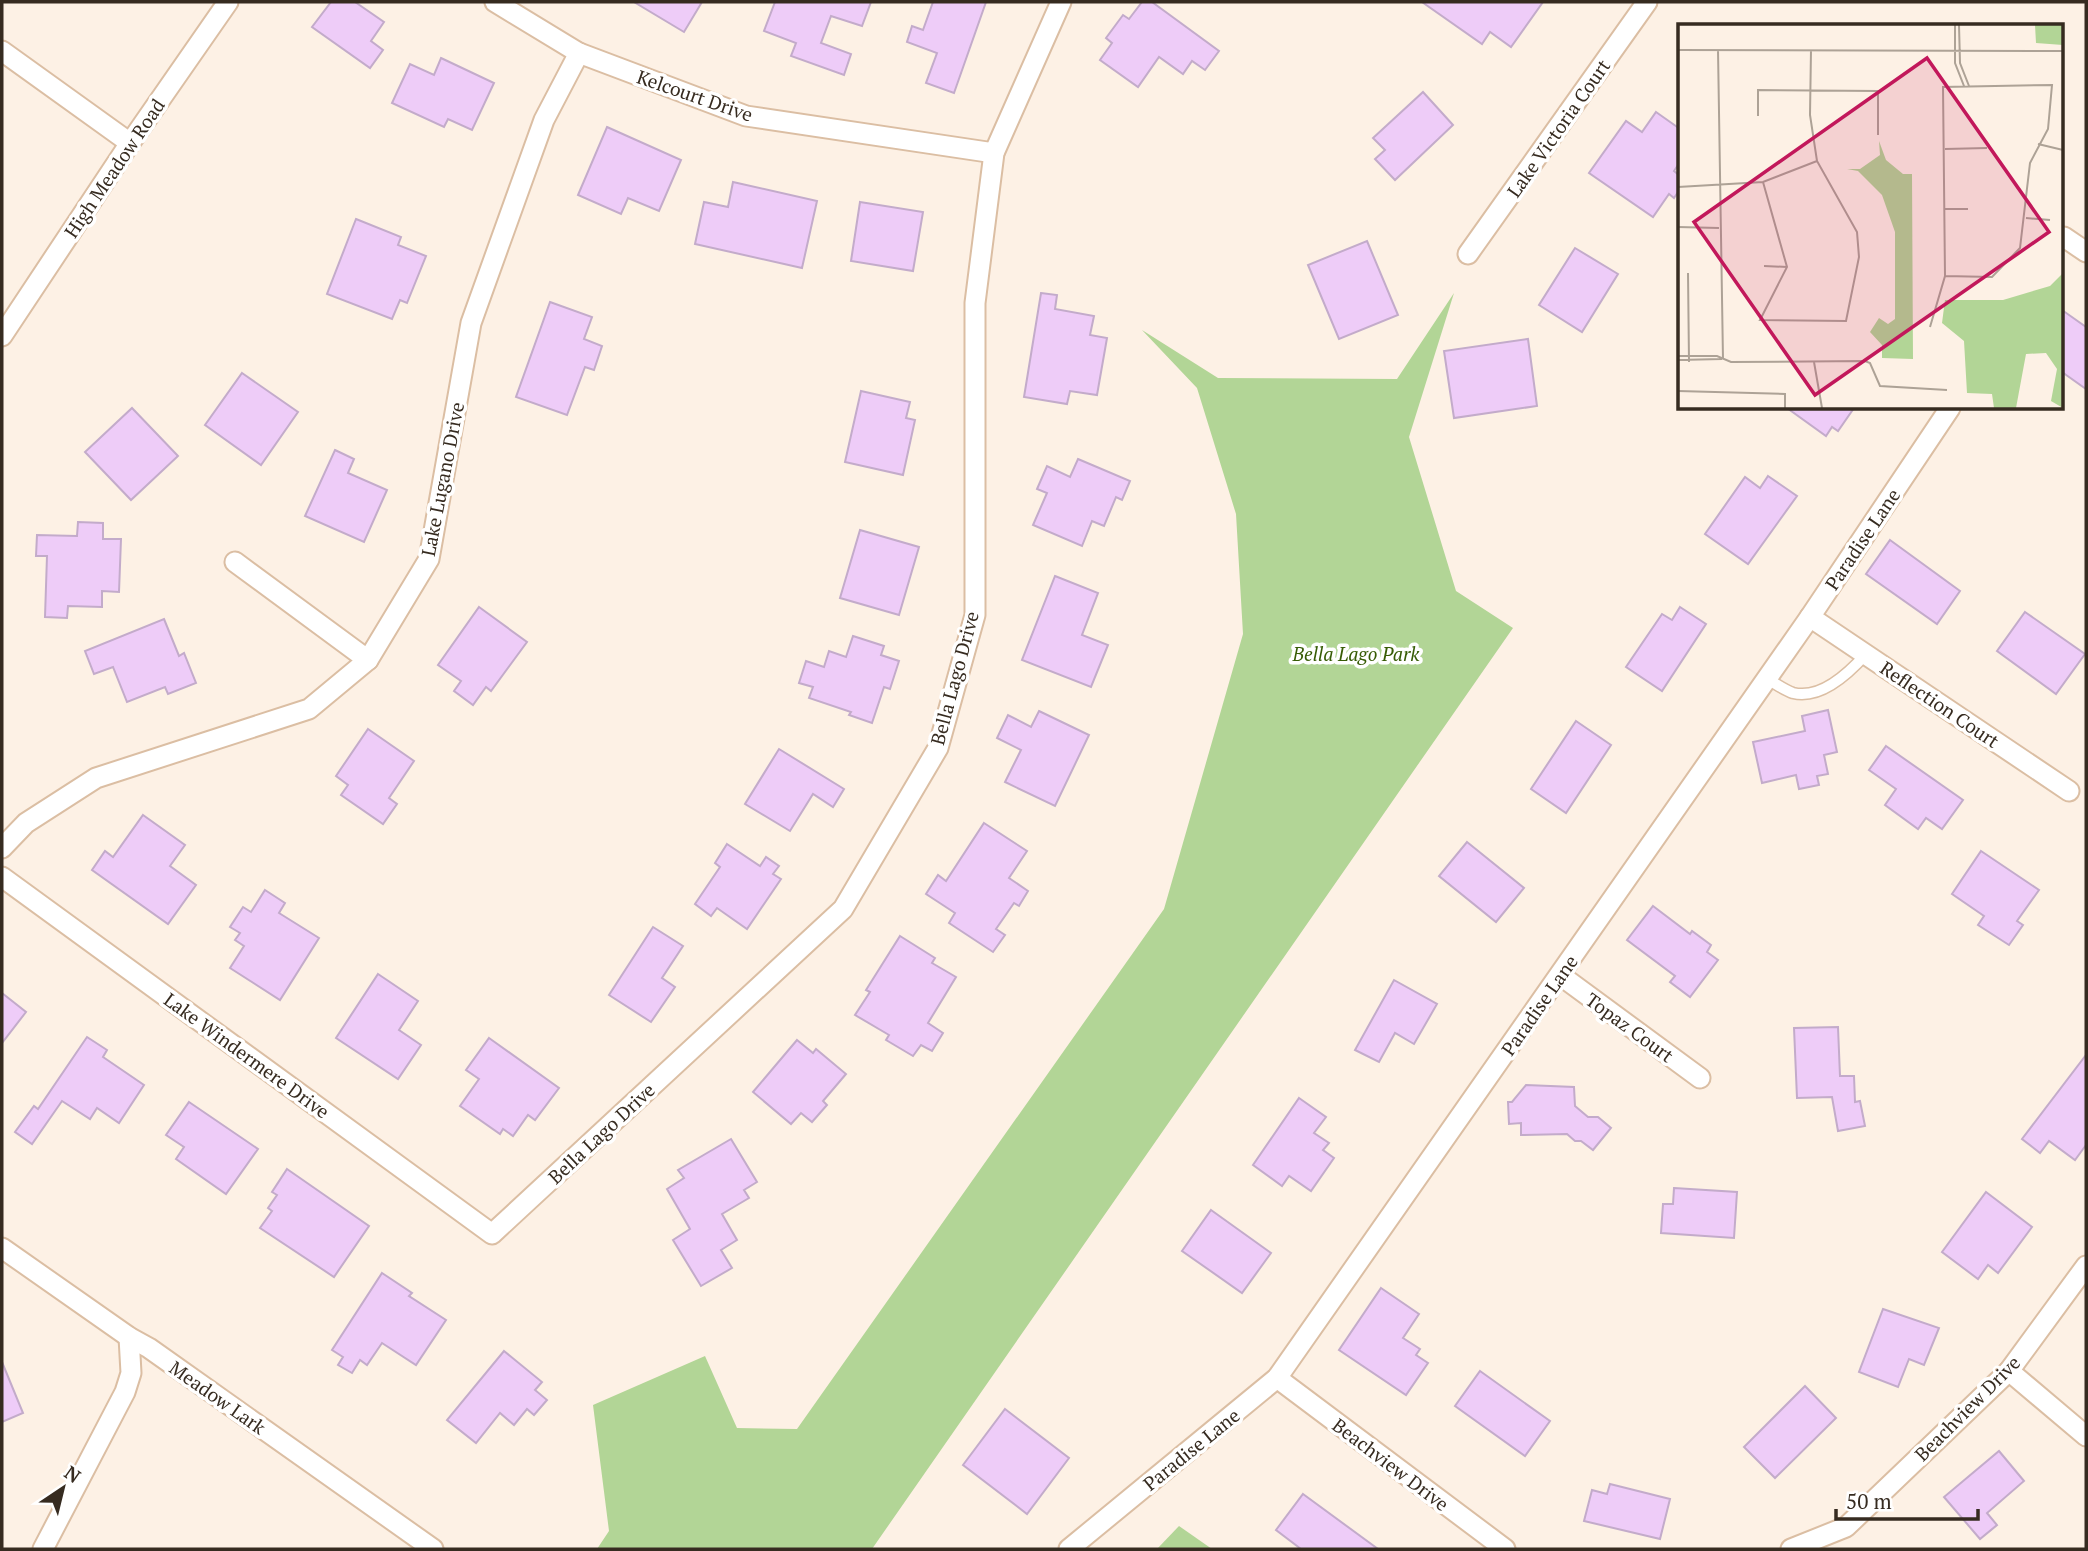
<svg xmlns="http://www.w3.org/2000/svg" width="2088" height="1551" font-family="'PT Serif',serif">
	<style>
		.green { fill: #b2d596 }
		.building { fill: #eeccf8; stroke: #c3abca; stroke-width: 2 }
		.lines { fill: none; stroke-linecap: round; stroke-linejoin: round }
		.service-casing { stroke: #dbbea3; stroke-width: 13 }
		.minor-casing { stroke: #dbbea3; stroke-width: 23 }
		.service { stroke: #fff; stroke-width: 10 }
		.minor { stroke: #fff; stroke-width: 19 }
		.labels { text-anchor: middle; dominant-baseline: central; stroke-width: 7; stroke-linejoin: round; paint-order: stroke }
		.street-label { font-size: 19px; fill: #362b20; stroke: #fff }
		.park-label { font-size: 19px; font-style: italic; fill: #375c05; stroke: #fff }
		.inset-road { fill: none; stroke: #ada296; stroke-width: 2 }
		.view { fill: #c2185b; fill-opacity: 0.15; stroke: #c2185b; stroke-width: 3.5 }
		.inset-edge { fill: none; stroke: #362b20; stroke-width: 3.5 }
	</style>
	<rect width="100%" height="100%" fill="#fdf1e5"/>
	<g class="green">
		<polygon points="1454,293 1409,437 1456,591 1513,628 872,1549 597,1549 609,1531 593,1405 705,1356 737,1428 797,1429 1164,909 1243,634 1236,514 1197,388 1142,330 1218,378 1397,379"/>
		<polygon points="1179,1526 1212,1549 1157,1549"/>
	</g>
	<g class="building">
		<polygon points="331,2 355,2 384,22 371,41 383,50 370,68 312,27"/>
		<polygon points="634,2 702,2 684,32"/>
		<polygon points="775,2 871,2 862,26 831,16 821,43 851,54 844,75 791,56 796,43 764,31"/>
		<polygon points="933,2 986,2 954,93 926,83 937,53 907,42 912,26 923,30"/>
		<polygon points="1142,2 1152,2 1219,51 1205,70 1192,61 1183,74 1159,57 1138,87 1100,60 1112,43 1106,38 1123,15 1129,19"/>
		<polygon points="1422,2 1543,2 1511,47 1490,32 1482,44"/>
		<polygon points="441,58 494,83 472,130 448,119 444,127 392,103 410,64 434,75"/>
		<polygon points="1423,92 1453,125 1395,180 1375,159 1385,150 1373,138"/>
		<polygon points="1656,112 1680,129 1680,162 1674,171 1680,176 1680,189 1674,198 1669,194 1653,217 1589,173 1626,121 1642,132"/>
		<polygon points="607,127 681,160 659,211 628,198 621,214 578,195"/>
		<polygon points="733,182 817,201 802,268 695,244 704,202 728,207"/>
		<polygon points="860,202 923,212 913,271 851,261"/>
		<polygon points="356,219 401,237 398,245 426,256 407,303 400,300 392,319 327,294"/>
		<polygon points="1367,241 1398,315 1339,339 1308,265"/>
		<polygon points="1575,248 1618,274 1582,332 1539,305"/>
		<polygon points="1041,293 1057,295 1055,309 1094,316 1090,335 1107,338 1097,395 1070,391 1067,404 1024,397"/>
		<polygon points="550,302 592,317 584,339 602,346 594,370 585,367 567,415 516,397"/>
		<polygon points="2062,310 2086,327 2086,389 2062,372"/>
		<polygon points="1528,339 1537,406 1454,418 1444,351"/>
		<polygon points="242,373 298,412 261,465 205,425"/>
		<polygon points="861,391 910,402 906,418 915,420 903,475 845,462"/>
		<polygon points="132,408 178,456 131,500 85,452"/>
		<polygon points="1787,408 1854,408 1838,431 1832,427 1826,436"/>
		<polygon points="335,450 354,459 348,473 387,490 364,542 305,516"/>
		<polygon points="1078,459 1130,481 1122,500 1116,497 1104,526 1092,521 1082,546 1033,525 1047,493 1037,489 1047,466 1070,477"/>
		<polygon points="1768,476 1797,496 1748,564 1705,534 1745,477 1760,488"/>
		<polygon points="78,522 103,523 103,539 121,539 119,592 102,591 102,607 68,606 67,618 45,617 47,556 36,556 37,535 77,536"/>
		<polygon points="860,530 919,547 899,615 840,598"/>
		<polygon points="1890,540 1960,591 1937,624 1866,574"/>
		<polygon points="1055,576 1098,593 1082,635 1108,645 1091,687 1022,660"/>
		<polygon points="479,607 527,642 491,691 486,687 473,705 454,691 461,681 438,665"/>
		<polygon points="1680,607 1706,624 1662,691 1626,667 1662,614 1672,620"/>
		<polygon points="2025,612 2085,654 2056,694 1997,651"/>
		<polygon points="164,619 179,656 184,653 196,683 168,694 165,687 127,702 113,667 94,674 85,651"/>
		<polygon points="853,636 884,646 881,655 899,661 890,689 884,687 872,723 849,715 851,712 809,698 813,687 799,683 806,661 824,667 829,651 846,657"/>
		<polygon points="1828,710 1837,752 1824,755 1828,774 1817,776 1819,785 1799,789 1796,775 1762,783 1753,742 1805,731 1802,716"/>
		<polygon points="1039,711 1089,735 1055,806 1005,782 1021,750 997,738 1008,715 1031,727"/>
		<polygon points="1576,721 1611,745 1566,813 1531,789"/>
		<polygon points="368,729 414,761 389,798 397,804 383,824 341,795 348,785 336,776"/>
		<polygon points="1886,746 1963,800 1942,829 1926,818 1918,829 1885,805 1896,789 1869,770"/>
		<polygon points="779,749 844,789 833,807 813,794 790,831 745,804"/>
		<polygon points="143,815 185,845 170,866 196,885 168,924 92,870 105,851 113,857"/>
		<polygon points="984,823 1027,851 1009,878 1028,891 1019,906 1014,903 996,929 1005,935 993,952 949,923 955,913 926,894 938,875 946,881"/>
		<polygon points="1467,842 1524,888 1496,922 1439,876"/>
		<polygon points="727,844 760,866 766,857 779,866 773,874 781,879 747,929 717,908 711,916 695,904 720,867 715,863"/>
		<polygon points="1981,851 2039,890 2017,921 2023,925 2009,945 1978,925 1984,916 1952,894"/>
		<polygon points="265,890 285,903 279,913 319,938 280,1000 230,968 244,946 235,940 240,933 230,927 243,907 251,912"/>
		<polygon points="1653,906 1690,934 1692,931 1711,945 1707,952 1718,960 1690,997 1670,982 1675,976 1627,940"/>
		<polygon points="653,927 683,946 662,978 675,987 651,1022 609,995"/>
		<polygon points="900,936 935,958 932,963 956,977 928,1023 943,1033 932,1051 921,1045 913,1056 886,1040 889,1035 855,1015 870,992 866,990"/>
		<polygon points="378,974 418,1001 399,1030 421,1045 398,1079 336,1038"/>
		<polygon points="1394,980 1437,1004 1414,1044 1395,1033 1379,1062 1355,1050"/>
		<polygon points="2,993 26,1012 2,1043"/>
		<polygon points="1838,1027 1840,1076 1854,1076 1855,1102 1860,1101 1865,1126 1838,1131 1832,1097 1797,1098 1794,1028"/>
		<polygon points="87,1037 107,1050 103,1057 144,1085 119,1123 97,1108 90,1119 62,1101 32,1144 15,1132 34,1106 38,1109"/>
		<polygon points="489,1038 559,1088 535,1120 528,1115 513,1136 503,1129 500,1134 460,1106 479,1079 466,1070"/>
		<polygon points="797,1040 813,1053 816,1049 846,1074 823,1101 827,1105 812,1122 801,1113 791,1124 753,1092"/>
		<polygon points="2086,1055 2086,1145 2075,1160 2049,1141 2040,1153 2022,1139"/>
		<polygon points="1526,1085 1574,1087 1575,1106 1588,1117 1598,1117 1611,1128 1593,1150 1581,1141 1575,1141 1567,1134 1521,1135 1521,1123 1509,1124 1508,1102 1512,1102"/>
		<polygon points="1299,1098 1326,1117 1314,1133 1329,1143 1323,1150 1334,1158 1311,1191 1289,1176 1282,1186 1253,1165"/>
		<polygon points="189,1102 258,1149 226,1194 176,1159 184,1147 166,1135"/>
		<polygon points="731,1139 757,1182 744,1190 749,1198 722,1214 737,1240 721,1250 732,1268 701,1286 673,1240 690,1229 667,1189 684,1178 678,1170"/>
		<polygon points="287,1169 369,1226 334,1277 260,1228 272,1211 268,1208 277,1195 272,1192"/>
		<polygon points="1674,1188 1737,1192 1734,1238 1661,1233 1663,1204 1673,1204"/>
		<polygon points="1986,1192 2032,1227 1998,1273 1988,1265 1978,1279 1942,1252"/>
		<polygon points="1211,1210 1271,1253 1242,1293 1182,1251"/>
		<polygon points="382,1273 412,1293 409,1296 446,1320 416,1365 382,1343 367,1365 360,1360 352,1373 338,1365 343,1357 332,1350"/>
		<polygon points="1381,1288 1419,1314 1403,1338 1420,1349 1416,1355 1428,1363 1406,1395 1339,1350"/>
		<polygon points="1883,1309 1939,1328 1924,1365 1909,1359 1898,1387 1859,1372"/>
		<polygon points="504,1351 542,1382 535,1390 547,1400 534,1415 527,1409 514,1425 500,1413 476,1443 447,1420"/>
		<polygon points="2,1362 23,1413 2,1422"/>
		<polygon points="1480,1371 1550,1421 1525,1456 1455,1406"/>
		<polygon points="1805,1386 1836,1418 1775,1478 1744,1447"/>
		<polygon points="1005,1409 1069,1458 1027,1514 963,1465"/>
		<polygon points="1999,1451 2024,1481 1987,1513 1997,1525 1980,1539 1944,1497"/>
		<polygon points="1610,1484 1670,1499 1660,1539 1584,1521 1592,1490 1607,1494"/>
		<polygon points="1303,1494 1378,1549 1301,1549 1276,1530"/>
	</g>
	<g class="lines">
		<defs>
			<path id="service" d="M1767 679C1775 683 1784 690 1793 693 1821 700 1849 673 1866 654"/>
			<g id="minor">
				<polyline points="495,2 579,53 746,116 994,153"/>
				<polyline points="2,51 130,143"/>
				<polyline points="2062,240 2064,237 2086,252"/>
				<polyline points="1468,254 1647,2"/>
				<polyline points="2,336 130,143 228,2"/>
				<polyline points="235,562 368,660"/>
				<polyline points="1810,617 2069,791"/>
				<polyline points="2,848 26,823 96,778 309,709 368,660 429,559 471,323 544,120 579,53"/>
				<polyline points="2,877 492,1234 843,909 938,748 975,615 975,303 994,153 1061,2"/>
				<polyline points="1560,975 1700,1078"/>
				<polyline points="2,1248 129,1337 149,1348 433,1549"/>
				<polyline points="2009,1371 2086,1436"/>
				<polyline points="1277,1378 1505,1549"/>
				<polyline points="43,1549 125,1392 131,1373 129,1337"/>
				<polyline points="1069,1549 1277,1378 1810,617 1950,408"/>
				<polyline points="1791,1549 1846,1527 2009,1371 2086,1266"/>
			</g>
		</defs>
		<use href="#service" class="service-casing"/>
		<use href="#minor" class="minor-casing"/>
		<use href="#service" class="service"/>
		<use href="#minor" class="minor"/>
	</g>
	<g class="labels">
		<g class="street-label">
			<text transform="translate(695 95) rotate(19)">Kelcourt Drive</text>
			<text transform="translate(1558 128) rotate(-55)">Lake Victoria Court</text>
			<text transform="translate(114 168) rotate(-56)">High Meadow Road</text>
			<text transform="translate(442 479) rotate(-79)">Lake Lugano Drive</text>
			<text transform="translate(1862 539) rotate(-56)">Paradise Lane</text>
			<text transform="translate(954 678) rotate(-75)">Bella Lago Drive</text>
			<text transform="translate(1940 704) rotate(34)">Reflection Court</text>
			<text transform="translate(1539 1005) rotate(-55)">Paradise Lane</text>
			<text transform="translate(1630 1027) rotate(36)">Topaz Court</text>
			<text transform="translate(247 1055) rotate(36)">Lake Windermere Drive</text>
			<text transform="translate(601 1133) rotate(-43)">Bella Lago Drive</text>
			<text transform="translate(218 1397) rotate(35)">Meadow Lark</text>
			<text transform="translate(1967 1408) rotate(-45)">Beachview Drive</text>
			<text transform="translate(1191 1449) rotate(-39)">Paradise Lane</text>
			<text transform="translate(1391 1464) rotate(37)">Beachview Drive</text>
		</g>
		<g class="park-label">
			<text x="1356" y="653">Bella Lago Park</text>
		</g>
	</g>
	<g transform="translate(1678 24)">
		<rect width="385" height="385" fill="#fdf1e5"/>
		<path d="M357 1H385V21L358 19ZM201 117 208 136 225 150H234L235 335 204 334V321L192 308 201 294 210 300 217 295V208L204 171 180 147 169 145H182L202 131ZM385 249V384L373 377 379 345 368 329 348 330 338 384H316L314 370 289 369 286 317 264 299 267 276H325L372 262Z" fill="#b2d596"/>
		<path class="inset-road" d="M277 1V39L286 62M281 1 282 39 291 62M0 26 385 27M40 26 45 335M80 92V66L200 67V111M360 120 385 126M267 125 309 124M85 158 109 243 82 296 168 297 181 233 179 208 139 137 132 91 133 26M0 163 85 158 139 137M267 185H290M348 194 372 196M0 203 41 204M86 242 109 243M10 249 11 338M252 303 267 252 265 63 374 61 370 105 352 139 342 224 314 253 267 252M0 332H39L53 338 187 337 192 339 202 362 269 366M0 336 44 335M136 338 144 384M0 367 107 370V384"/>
		<path class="view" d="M249 34 371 208 137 371 16 198Z"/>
		<rect width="385" height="385" class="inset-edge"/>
	</g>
	<rect width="2088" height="1551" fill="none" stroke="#362b20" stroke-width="7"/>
	<g transform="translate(63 1488) rotate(35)" stroke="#ffffff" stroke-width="5" paint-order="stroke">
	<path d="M0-5L12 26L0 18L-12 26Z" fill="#362b20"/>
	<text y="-10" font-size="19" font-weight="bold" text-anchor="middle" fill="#362b20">N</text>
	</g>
	<path d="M1836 1509v10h142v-10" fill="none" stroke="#362b20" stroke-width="3.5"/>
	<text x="1846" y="1509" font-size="21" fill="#362b20" stroke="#ffffff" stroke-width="5" paint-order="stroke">50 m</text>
</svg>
